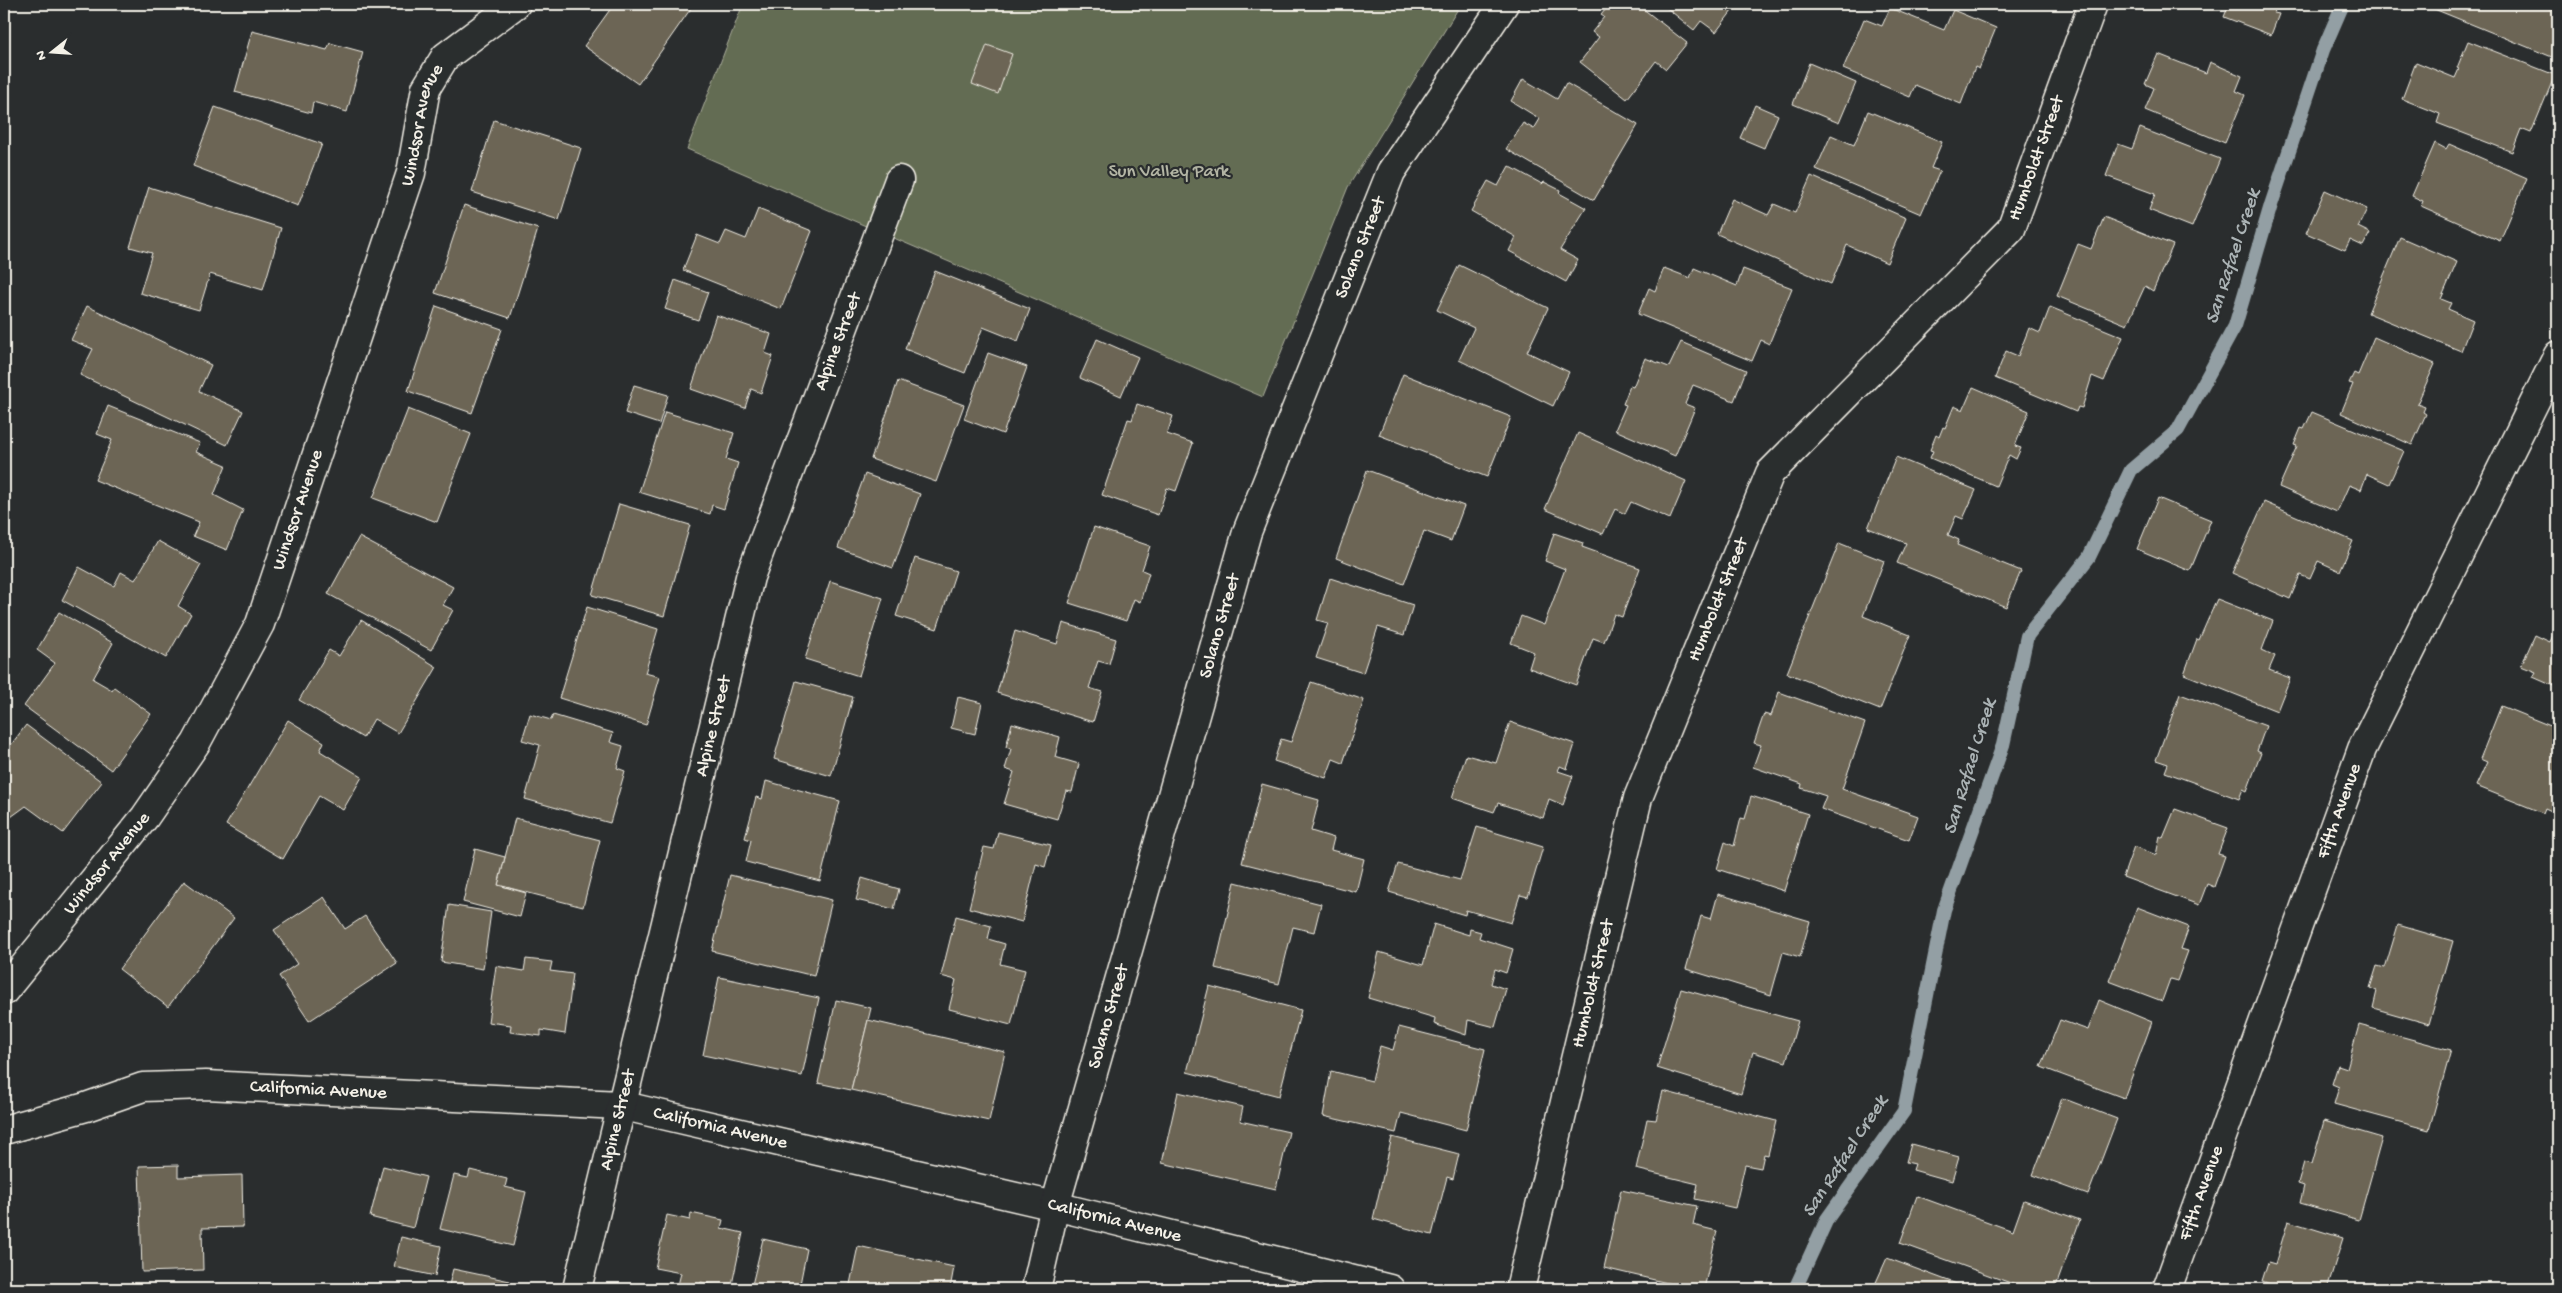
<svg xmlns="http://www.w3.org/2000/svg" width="2562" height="1293" font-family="'Gochi Hand',sans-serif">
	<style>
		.green { fill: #636c52; stroke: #acae9d }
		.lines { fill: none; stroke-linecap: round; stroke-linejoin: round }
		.stream { stroke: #939fa4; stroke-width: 14 }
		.building { fill: #6c6554; stroke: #f4f1e8 }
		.street-casing { stroke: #f4f1e8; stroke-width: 31 }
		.secondary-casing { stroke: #f4f1e8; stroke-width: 31 }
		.street { stroke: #2a2d2e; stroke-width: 28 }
		.secondary { stroke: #2a2d2e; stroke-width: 28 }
		.labels { text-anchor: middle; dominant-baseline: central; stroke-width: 4.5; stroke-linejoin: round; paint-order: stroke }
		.street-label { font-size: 19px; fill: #f4f1e8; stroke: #2a2d2e }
		.park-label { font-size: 19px; fill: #b3b5a4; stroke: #2a2d2e }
		.water-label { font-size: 20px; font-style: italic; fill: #abb3b5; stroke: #2a2d2e }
	</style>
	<rect width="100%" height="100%" fill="#2a2d2e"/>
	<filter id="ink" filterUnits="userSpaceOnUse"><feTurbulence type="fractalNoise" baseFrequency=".02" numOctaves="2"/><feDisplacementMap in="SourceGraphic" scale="10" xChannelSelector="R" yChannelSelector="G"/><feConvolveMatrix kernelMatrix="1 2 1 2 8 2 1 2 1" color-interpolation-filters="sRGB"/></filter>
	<g filter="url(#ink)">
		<polygon class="green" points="743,4 1461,4 1348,187 1263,397 687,149"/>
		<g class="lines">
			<polyline class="stream" points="1795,1289 1827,1219 1904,1111 1944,910 2003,745 2027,636 2089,557 2131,470 2178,430 2235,326 2271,205 2323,50 2343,4"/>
		</g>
		<g class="building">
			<polygon points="614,4 694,4 638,84 584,46"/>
			<polygon points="1610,4 1637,4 1687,43 1666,69 1656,61 1627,99 1580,62 1599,37 1592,32 1604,17 1601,15"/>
			<polygon points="1662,4 1724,4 1732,11 1716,32 1701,21 1694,30"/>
			<polygon points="2229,4 2277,4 2274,13 2279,14 2271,35 2224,17"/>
			<polygon points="2422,4 2540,4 2558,12 2558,42 2552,57"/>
			<polygon points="1890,8 1944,30 1953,10 1996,28 1979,69 1975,67 1961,104 1915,85 1910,97 1843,69 1864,19 1882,26"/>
			<polygon points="252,31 327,50 330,43 363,52 347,112 313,102 311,113 235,92"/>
			<polygon points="2468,41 2555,75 2531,133 2521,129 2512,152 2437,123 2440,114 2402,99 2416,62 2455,78 2459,69 2457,68"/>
			<polygon points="987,45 1012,54 998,94 972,84"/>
			<polygon points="2158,54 2206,73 2210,62 2242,76 2236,91 2245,95 2225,143 2145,110 2154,88 2145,84"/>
			<polygon points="1809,63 1856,83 1839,123 1793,104"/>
			<polygon points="1523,79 1557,99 1566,83 1638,125 1594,200 1506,149 1523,123 1534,129 1540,119 1511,101"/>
			<polygon points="1755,105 1778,115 1764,148 1740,138"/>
			<polygon points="215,107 322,144 298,206 193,166"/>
			<polygon points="1868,111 1942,142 1931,168 1940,171 1921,214 1816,169 1831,135 1854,145"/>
			<polygon points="494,120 581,148 559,220 472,192"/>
			<polygon points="2140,128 2220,159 2192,227 2149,210 2155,194 2106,176 2118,144 2132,149"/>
			<polygon points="2435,143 2446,149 2449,144 2527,178 2500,241 2421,206 2423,201 2412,196"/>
			<polygon points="1509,166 1542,184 1544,182 1560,190 1559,193 1586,208 1560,250 1578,260 1566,282 1509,251 1516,237 1471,211 1488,181 1498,186"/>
			<polygon points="1811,176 1906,218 1887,263 1847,245 1831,284 1717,234 1732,199 1768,215 1774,204 1795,213"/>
			<polygon points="149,187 281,228 263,290 210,274 199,310 140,293 152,253 130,247"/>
			<polygon points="2325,190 2367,209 2358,227 2370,233 2363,246 2350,240 2345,250 2306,233"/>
			<polygon points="464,205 538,229 510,318 435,293"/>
			<polygon points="758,209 812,231 781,309 683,270 697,235 720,244 726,231 746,239"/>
			<polygon points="2104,217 2173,245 2153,291 2145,286 2127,325 2057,296 2078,244 2091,249"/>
			<polygon points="2400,237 2457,262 2441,299 2451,303 2448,309 2473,320 2461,351 2368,313"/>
			<polygon points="1459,265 1548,308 1527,352 1569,372 1553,406 1459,360 1474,328 1437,310"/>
			<polygon points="1664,268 1690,278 1694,268 1737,286 1743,269 1792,288 1769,344 1761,340 1752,361 1638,314 1649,288 1655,291"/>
			<polygon points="935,271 1030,309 1018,341 983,327 965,373 905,349"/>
			<polygon points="675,280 708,292 698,320 665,309"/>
			<polygon points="87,306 211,365 199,391 243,411 227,445 80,375 93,349 71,340"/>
			<polygon points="436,306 502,329 472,413 408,391"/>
			<polygon points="2050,307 2123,337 2104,381 2092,376 2082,408 2078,407 2076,412 1995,378 2006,351 2018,356 2029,328 2040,333"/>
			<polygon points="716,315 771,334 765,353 773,356 761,393 751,389 745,408 691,389"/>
			<polygon points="2374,337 2435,364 2417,404 2425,407 2423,412 2426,414 2412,445 2341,413 2353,384 2349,383 2354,373 2358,375"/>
			<polygon points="1097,339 1138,357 1121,396 1080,378"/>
			<polygon points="1681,342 1746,370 1734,401 1693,385 1685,404 1695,408 1675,456 1615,430 1626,405 1623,404 1630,386 1633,387 1645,358 1669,367"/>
			<polygon points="988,353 1027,367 1003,434 964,419"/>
			<polygon points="1403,374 1511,417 1487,477 1379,435"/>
			<polygon points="898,381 964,405 936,482 871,459"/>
			<polygon points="634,385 668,395 659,424 625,413"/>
			<polygon points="1973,387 2029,411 2015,446 2021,448 2016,459 2009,455 1996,486 1930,458 1933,451 1930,450 1936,435 1939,437 1943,427 1945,428 1954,406 1963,410"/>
			<polygon points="1137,404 1173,416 1167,434 1193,443 1176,491 1167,488 1158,515 1102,495 1128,419 1132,420"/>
			<polygon points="108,406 200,443 196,452 226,465 214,495 243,510 227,550 193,536 199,522 95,480 112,440 97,434"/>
			<polygon points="408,409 471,434 437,522 373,498"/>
			<polygon points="665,412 734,433 726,459 738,463 724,509 712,505 710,514 639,492"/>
			<polygon points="2312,412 2404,451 2389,484 2367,474 2361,490 2349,485 2337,512 2279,487 2297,446 2294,445 2301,428 2304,429"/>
			<polygon points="1578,433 1686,481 1670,519 1631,502 1625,514 1615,509 1603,534 1545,509"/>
			<polygon points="1896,457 1976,490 1963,519 1956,516 1948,535 1959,540 1957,545 2021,571 2006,607 1897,563 1906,543 1868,528"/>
			<polygon points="1367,470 1464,506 1451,541 1424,531 1404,584 1336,558"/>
			<polygon points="865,474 920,494 893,568 838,548"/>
			<polygon points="2158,498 2211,520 2190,571 2137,549"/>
			<polygon points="2264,502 2353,541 2340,571 2318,561 2310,579 2300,575 2290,599 2232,573"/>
			<polygon points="619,504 690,525 664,616 592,595"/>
			<polygon points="1094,527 1150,546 1142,570 1149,573 1140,602 1134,599 1126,621 1069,603"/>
			<polygon points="1554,533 1583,543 1582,547 1640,568 1622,617 1614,614 1604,642 1593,638 1576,685 1529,668 1534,652 1511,643 1521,616 1544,625 1565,569 1545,561"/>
			<polygon points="359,537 453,587 443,605 453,610 431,650 328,594"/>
			<polygon points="158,541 201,565 178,606 191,614 166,658 62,600 79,567 114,586 121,572 135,580"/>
			<polygon points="1839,543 1884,561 1863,616 1910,635 1880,710 1787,673"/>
			<polygon points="915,558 956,571 937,629 896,616"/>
			<polygon points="1330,578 1413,605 1404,635 1378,627 1363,673 1316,658 1328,623 1317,620"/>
			<polygon points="830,581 883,598 859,676 805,659"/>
			<polygon points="2217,599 2273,621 2262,650 2275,656 2269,670 2290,678 2277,711 2184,674 2197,639 2199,640"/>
			<polygon points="587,607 658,629 645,673 660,677 646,725 559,698"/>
			<polygon points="59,612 113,643 93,679 112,690 114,687 151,714 111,770 24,706 55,663 37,650"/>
			<polygon points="361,620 437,667 398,733 374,719 363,738 299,700 329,650 339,656"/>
			<polygon points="1063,623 1116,639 1109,664 1098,661 1089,688 1102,692 1093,722 997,693 1015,631 1057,644"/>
			<polygon points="2558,624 2558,688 2533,677 2536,672 2521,666 2535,635 2550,642"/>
			<polygon points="796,681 853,697 831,776 774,759"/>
			<polygon points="1311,682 1364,700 1343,763 1333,759 1326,778 1274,761 1281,739 1291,742"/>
			<polygon points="1779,692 1865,723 1842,789 1918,816 1909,840 1821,809 1826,796 1801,788 1802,784 1753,767 1761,745 1754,743 1764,714 1771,716"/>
			<polygon points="2180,694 2266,726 2257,751 2261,753 2247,791 2243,789 2239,799 2165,772 2168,764 2156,760"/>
			<polygon points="958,697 982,703 975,734 951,728"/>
			<polygon points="2501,706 2558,729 2558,814 2545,808 2543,813 2476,786 2487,762 2480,759"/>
			<polygon points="530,714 551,720 553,715 613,733 610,742 623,746 617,768 625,771 610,823 525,799 540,745 522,740"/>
			<polygon points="288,720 324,742 320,751 362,777 343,810 319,796 283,859 226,825"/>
			<polygon points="1510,722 1575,744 1567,769 1560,766 1558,771 1573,776 1563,805 1549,799 1543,818 1498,803 1494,812 1452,798 1466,755 1496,763"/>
			<polygon points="1012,723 1060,737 1055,757 1079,764 1072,792 1066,791 1057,819 1004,804 1014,772 1005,769 1011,749 1006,747"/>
			<polygon points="26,725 102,782 63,833 26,806 4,822 4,754"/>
			<polygon points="766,781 840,801 820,881 746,862 751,840 745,838 756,797 762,799"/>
			<polygon points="1262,784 1319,800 1311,831 1334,838 1331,850 1364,859 1356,892 1242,863"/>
			<polygon points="1751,796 1808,814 1784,891 1717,869 1725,842 1734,846 1741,818 1745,819"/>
			<polygon points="2175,809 2228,828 2218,854 2225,856 2214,887 2207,884 2199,905 2123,877 2134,846 2156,855 2160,836 2163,838"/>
			<polygon points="515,818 600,840 583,907 498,885"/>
			<polygon points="1477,827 1543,847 1528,897 1520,895 1511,923 1466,910 1465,915 1389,892 1398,864 1460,880"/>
			<polygon points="998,832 1051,845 1045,867 1036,864 1022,922 969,908 984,847 994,849"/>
			<polygon points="475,849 505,857 498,885 526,893 520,917 463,902"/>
			<polygon points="730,875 832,900 814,976 712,951"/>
			<polygon points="862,878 899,889 894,909 856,900"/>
			<polygon points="184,881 234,918 168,1007 119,969"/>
			<polygon points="1235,882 1321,904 1314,932 1293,927 1279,984 1215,968"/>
			<polygon points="1718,894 1810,921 1800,957 1783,952 1771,995 1686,969 1701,916 1711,919"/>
			<polygon points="324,897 345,929 365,916 397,963 309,1021 279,976 297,964 274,930"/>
			<polygon points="449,905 491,912 483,969 441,962"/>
			<polygon points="2137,907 2189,927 2181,949 2188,951 2177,981 2170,979 2162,1001 2109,981"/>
			<polygon points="956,916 991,926 988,939 1005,944 1000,964 1025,970 1011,1025 949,1009 956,980 941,976"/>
			<polygon points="1434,924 1469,935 1470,929 1481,932 1479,938 1513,949 1506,973 1495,969 1491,984 1506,989 1495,1027 1468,1020 1466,1035 1434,1024 1435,1018 1368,998 1379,952 1423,965"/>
			<polygon points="2398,925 2453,941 2429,1024 2373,1008 2377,991 2370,988 2377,966 2385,968"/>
			<polygon points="526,959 552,962 550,971 573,974 565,1034 541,1030 541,1036 510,1032 511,1025 488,1022 496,966 524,971"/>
			<polygon points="719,977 819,998 802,1076 703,1055"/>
			<polygon points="1209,986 1301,1010 1279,1096 1187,1072"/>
			<polygon points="1681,989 1798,1021 1786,1062 1753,1052 1741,1094 1657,1068"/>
			<polygon points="836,1000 871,1008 851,1090 818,1083"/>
			<polygon points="2099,1000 2152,1022 2124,1098 2041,1067 2060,1020 2088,1030"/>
			<polygon points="868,1020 1005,1052 989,1121 851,1090"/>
			<polygon points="2359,1025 2451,1050 2429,1130 2334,1104 2339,1087 2332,1084 2338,1065 2347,1068"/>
			<polygon points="1399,1027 1485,1049 1466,1130 1401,1113 1396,1133 1323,1116 1331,1071 1372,1081 1380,1046 1393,1050"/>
			<polygon points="1663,1091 1776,1121 1768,1155 1764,1154 1761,1168 1745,1165 1735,1208 1695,1199 1698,1184 1636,1169 1647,1119 1656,1120"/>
			<polygon points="1178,1092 1243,1107 1240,1121 1289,1132 1276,1189 1162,1163"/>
			<polygon points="2062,1098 2117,1119 2088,1195 2033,1175"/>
			<polygon points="2324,1121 2382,1138 2359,1220 2300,1203 2304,1186 2298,1184 2304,1162 2312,1164"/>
			<polygon points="1392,1137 1459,1154 1453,1179 1447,1177 1432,1235 1373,1219"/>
			<polygon points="1911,1144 1959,1157 1952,1181 1913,1170 1915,1164 1906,1162"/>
			<polygon points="178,1165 178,1177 242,1175 243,1227 202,1228 203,1270 142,1272 139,1166"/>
			<polygon points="383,1166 426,1177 413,1228 370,1217"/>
			<polygon points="470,1170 507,1179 505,1187 526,1192 513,1246 440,1229 454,1175 468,1178"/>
			<polygon points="1621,1190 1697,1206 1693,1225 1717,1231 1704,1289 1693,1289 1604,1268"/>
			<polygon points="1917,1196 2013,1231 2024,1200 2080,1220 2055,1289 2027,1289 1900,1243"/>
			<polygon points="691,1213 723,1220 721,1228 743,1233 731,1289 701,1282 699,1289 677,1289 681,1273 655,1268 667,1215 690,1220"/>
			<polygon points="2288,1221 2343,1238 2327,1289 2268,1289 2270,1284 2262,1281 2268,1262 2275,1264"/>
			<polygon points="401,1237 441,1246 435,1276 394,1267"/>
			<polygon points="763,1239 807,1249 799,1289 751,1289"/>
			<polygon points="858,1246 954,1267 950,1289 849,1289"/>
			<polygon points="1887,1258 1970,1289 1873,1289"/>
			<polygon points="453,1269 510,1281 508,1289 448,1289"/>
		</g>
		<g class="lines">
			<defs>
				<g id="street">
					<path id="s1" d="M4 991 145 817 196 743 260 624 411 173 426 88 445 57 516 4"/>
					<path id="s2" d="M4 1130 86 1107 143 1087 206 1085 620 1105 1055 1206 1390 1289"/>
					<path id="s3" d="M577 1289 750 577 899 180"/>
					<path id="s4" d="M1036 1289 1055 1206 1247 532 1391 172 1504 4"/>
					<path id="s5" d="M1520 1289 1638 798 1770 473 2011 229 2093 4"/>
				</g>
				<g id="secondary">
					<path id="s6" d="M2167 1289 2362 749 2558 355"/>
				</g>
			</defs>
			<use href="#street" class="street-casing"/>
			<use href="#secondary" class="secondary-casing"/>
			<use href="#street" class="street"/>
			<use href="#secondary" class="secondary"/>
		</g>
	</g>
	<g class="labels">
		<g class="street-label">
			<text stroke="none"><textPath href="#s1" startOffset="974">Windsor Avenue</textPath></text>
			<text stroke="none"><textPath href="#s5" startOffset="1274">Humboldt Street</textPath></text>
			<text stroke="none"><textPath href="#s4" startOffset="1092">Solano Street</textPath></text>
			<text stroke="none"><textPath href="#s3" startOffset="984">Alpine Street</textPath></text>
			<text stroke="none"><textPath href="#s1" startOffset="569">Windsor Avenue</textPath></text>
			<text stroke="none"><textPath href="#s5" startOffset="719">Humboldt Street</textPath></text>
			<text stroke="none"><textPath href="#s4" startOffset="688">Solano Street</textPath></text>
			<text stroke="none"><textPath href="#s3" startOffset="579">Alpine Street</textPath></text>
			<text stroke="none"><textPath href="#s6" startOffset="508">Fifth Avenue</textPath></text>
			<text stroke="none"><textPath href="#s1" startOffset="164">Windsor Avenue</textPath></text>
			<text stroke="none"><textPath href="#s5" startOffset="314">Humboldt Street</textPath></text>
			<text stroke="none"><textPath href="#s4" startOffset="282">Solano Street</textPath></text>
			<text stroke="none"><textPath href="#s2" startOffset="321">California Avenue</textPath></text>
			<text stroke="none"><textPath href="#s3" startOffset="174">Alpine Street</textPath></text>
			<text stroke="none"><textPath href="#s2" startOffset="726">California Avenue</textPath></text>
			<text stroke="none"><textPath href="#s6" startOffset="102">Fifth Avenue</textPath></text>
			<text stroke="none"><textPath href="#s2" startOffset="1131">California Avenue</textPath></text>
		</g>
		<g class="park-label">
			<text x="1169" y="172">Sun Valley Park</text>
		</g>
		<g class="water-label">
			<text transform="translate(2234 257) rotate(-72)">San Rafael Creek</text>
			<text transform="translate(1971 767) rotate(-73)">San Rafael Creek</text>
			<text transform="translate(1846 1157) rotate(-57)">San Rafael Creek</text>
		</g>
	</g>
	<rect width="2562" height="1293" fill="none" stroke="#2a2d2e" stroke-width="20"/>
	<rect x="10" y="10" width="2542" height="1273" fill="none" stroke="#f4f1e8" stroke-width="2" filter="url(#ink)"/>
	<g transform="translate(52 52) rotate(253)" stroke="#2a2d2e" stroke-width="4" paint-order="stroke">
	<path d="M0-4L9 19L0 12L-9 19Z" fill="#f4f1e8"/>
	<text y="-8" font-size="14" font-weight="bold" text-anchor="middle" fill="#f4f1e8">N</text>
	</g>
</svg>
